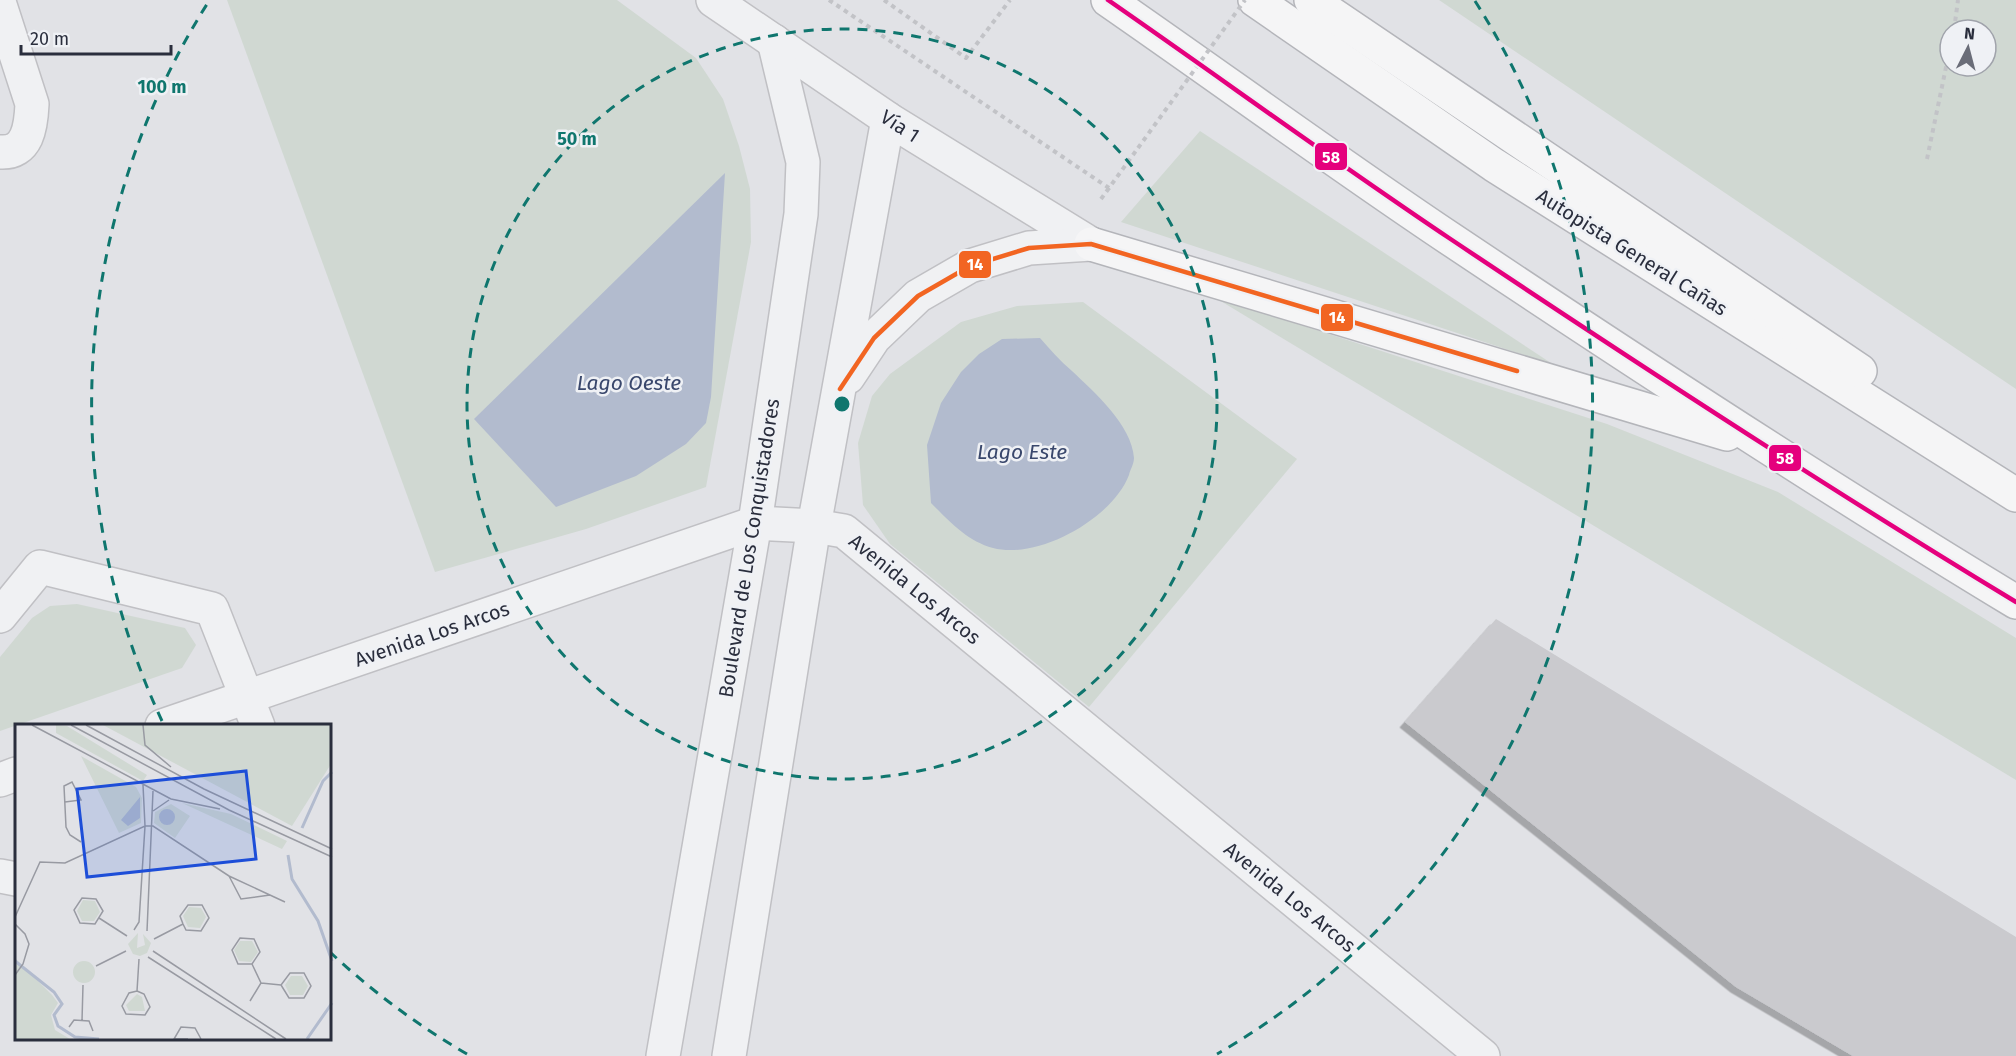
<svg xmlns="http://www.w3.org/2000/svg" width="2016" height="1056" font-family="'Fira Sans',sans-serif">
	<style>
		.green { fill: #d0d8d2; fill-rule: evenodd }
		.water { fill: #b2bbce }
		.building { fill: #cacace; filter: url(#shadow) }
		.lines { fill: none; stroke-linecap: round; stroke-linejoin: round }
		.minor-casing { stroke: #c0c0c4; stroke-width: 36 }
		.highway-casing { stroke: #b4b5ba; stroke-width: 36 }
		.path { stroke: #c2c3c7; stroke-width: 4; stroke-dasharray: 4.5 4.5; stroke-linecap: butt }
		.minor { stroke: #f0f1f3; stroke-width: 33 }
		.highway { stroke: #f5f5f6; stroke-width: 33 }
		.path-bridge { stroke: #c2c3c7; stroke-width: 4; stroke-dasharray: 4.5 4.5; stroke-linecap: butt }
		.bus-1-casing { stroke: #eff1f5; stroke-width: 9 }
		.bus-2-casing { stroke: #eff1f5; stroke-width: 9 }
		.bus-1 { stroke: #e5007d; stroke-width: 4.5 }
		.bus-2 { stroke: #f26522; stroke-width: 4.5 }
		.ring { fill: none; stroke: #0f766e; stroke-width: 3; stroke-dasharray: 10 8 }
		.labels { text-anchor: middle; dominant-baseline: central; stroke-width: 5; stroke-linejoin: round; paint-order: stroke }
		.street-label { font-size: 20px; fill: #2a2e3d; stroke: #eff1f5 }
		.water-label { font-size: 21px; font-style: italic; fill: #39476c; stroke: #eff1f5 }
		.inset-river { fill: none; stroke: #b2bbce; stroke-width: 3 }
		.inset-road { fill: none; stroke: #989aa2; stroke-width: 1.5 }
		.view { fill: #1d4ed8; fill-opacity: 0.15; stroke: #1d4ed8; stroke-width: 3 }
		.inset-edge { fill: none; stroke: #2a2e3d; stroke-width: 3 }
		.centre { fill: #0f766e; stroke: #eff1f5; stroke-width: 3 }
		.ring-label { font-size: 18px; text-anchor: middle; font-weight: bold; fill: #0f766e; stroke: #eff1f5; stroke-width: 5; stroke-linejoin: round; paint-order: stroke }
		.line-badge { stroke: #eff1f5; stroke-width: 2 }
		.badge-label { font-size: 16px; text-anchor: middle; font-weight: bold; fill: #fff }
	</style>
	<defs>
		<filter id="shadow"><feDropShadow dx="-5.5" dy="5.5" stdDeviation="0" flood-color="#0004"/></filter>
	</defs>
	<rect width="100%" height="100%" fill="#e1e2e6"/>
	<g class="green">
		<polygon points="227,0 617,0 696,58 723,99 739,146 750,189 751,242 706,487 586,529 435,572"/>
		<path d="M1439 0H2016V389ZM1950 30H1986V66H1950Z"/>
		<polygon points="1200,131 1554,365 1121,222"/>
		<polygon points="1214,297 1607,424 1778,492 2016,638 2016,780"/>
		<polygon points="1083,302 1297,459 1089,707 890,544 863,505 858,443 872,396 890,374 961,322 1017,306"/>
		<polygon points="77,604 185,628 196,645 182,668 0,731 0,657 32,618 50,606"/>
	</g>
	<g class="water">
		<polygon points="725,173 711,397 706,423 686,444 636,476 556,507 474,419"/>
		<path d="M1040 338C1050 349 1060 361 1072 371 1094 392 1132 425 1134 458 1134 464 1130 470 1129 475 1112 519 1038 560 993 548 967 541 949 521 931 503L927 445 941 403 961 372 979 354 1002 339Z"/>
	</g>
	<polygon class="building" points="1496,619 2016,937 2016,1056 1853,1056 1736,987 1405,722"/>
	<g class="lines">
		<defs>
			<g id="minor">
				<polyline points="713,0 888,119 1091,244"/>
				<path d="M0 5 32 104C31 126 28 154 0 152"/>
				<polyline points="848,377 874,338 918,296 970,266 1029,248 1091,244"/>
				<polyline points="0,616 40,567 212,609 258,726"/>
				<polyline points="162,726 755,523 814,526 844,531 1483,1056"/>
				<polyline points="0,780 16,774"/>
				<polyline points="0,876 16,879"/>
				<polyline points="663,1056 755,523 801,214 803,162 774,41"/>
				<polyline points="729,1056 814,526 888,119"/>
			</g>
			<g id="highway">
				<path d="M1108 0C1222 79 1334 161 1449 238 1636 363 1824 486 2016 602"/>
				<polyline points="1255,0 1494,165 2016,495"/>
				<polyline points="1311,0 1860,371"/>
				<polyline points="1091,244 1727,434"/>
			</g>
		</defs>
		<use href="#minor" class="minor-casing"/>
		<use href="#highway" class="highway-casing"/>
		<g class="path">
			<polyline points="829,0 1109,188 1138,148"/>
			<polyline points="884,0 966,58 1010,0"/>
			<polyline points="1954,30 1958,0"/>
			<polyline points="1927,159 1950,48"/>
			<polyline points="1101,199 1109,188"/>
		</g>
		<use href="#minor" class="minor"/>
		<use href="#highway" class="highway"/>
		<polyline class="path-bridge" points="1138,148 1245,0"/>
		<defs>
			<path id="bus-1" d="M1108 0C1222 79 1334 161 1449 238 1636 363 1824 486 2016 602"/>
			<polyline id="bus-2" points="840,389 874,338 918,296 970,266 1029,248 1091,244 1517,371"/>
		</defs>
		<use href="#bus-1" class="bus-1-casing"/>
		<use href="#bus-2" class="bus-2-casing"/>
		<use href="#bus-1" class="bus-1"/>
		<use href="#bus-2" class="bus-2"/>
	</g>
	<g class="ring">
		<circle cx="842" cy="404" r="375"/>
		<path d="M467 1054A750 750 0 0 1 331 953M162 721A750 750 0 0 1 209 1M1475 1A750 750 0 0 1 1217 1054"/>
	</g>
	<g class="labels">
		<g class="street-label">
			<text transform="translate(900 126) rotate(33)">Vía 1</text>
			<text transform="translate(1632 252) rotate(32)">Autopista General Cañas</text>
			<text transform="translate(749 548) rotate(-81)">Boulevard de Los Conquistadores</text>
			<text transform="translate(915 589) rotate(39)">Avenida Los Arcos</text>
			<text transform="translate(432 634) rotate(-19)">Avenida Los Arcos</text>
			<text transform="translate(1290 897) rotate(39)">Avenida Los Arcos</text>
		</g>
		<g class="water-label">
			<text x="629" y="383">Lago Oeste</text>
			<text x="1022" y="452">Lago Este</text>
		</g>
	</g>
	<g transform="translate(15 724)">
		<rect width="316" height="316" fill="#e1e2e6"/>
		<path d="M41 1 52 2 132 51 128 57 41 9ZM88 1H316V40L277 102ZM66 32 121 63 127 74 126 99 104 109ZM167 79 216 90 272 117 267 125ZM156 80 175 92 160 114 139 99 140 88ZM68 176 80 177 85 188 79 197H67L62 187ZM174 183 186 184 191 193 185 204 173 203 168 192ZM123 209 122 224 130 221 128 210 136 219 132 229 125 232 118 230 113 220ZM225 217H237L243 228 236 238 224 237 219 226ZM0 234 37 271 43 279 36 291 40 306 55 315H0ZM58 248a11 11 0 1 1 22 0a11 11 0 1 1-22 0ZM276 252H287L293 262 288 271H275L270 261ZM122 270 127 273 130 287H114L111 281Z" fill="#d0d8d2"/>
		<path d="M125 73V94L113 102 106 96ZM144 93a8 8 0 1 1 16 0a8 8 0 1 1-16 0Z" fill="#b2bbce"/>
		<path class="inset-river" d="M287 104 308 57 317 48M273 131 277 155 303 197 317 237M0 237 39 268 47 280 39 291 43 302 60 313 84 315M292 315 317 279"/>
		<path class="inset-road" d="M17 1 156 75M56 1 214 86 317 133M71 1 189 65 317 125M128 1 130 21 156 43M156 75 205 85M50 78 66 76 57 58 49 62 51 103 55 111 66 118M138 87 154 76M214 152 226 175 255 171M67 174 81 175 88 187 80 200 65 199 59 186ZM173 181H187L194 194 186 207 171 206 168 200 165 192ZM0 193 25 138 50 139 130 102H138L214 152 270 178M84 194 112 212M0 200 10 210 14 220 8 240 0 251M119 206 124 198 130 102 128 61M132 207 138 67M225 214 239 215 245 228 237 240H223L217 226ZM139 215 168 200M138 227 271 315M133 233 261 315M81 242 111 227M275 249H289L296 262 289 274H274L266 261ZM246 259 266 261M122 267 129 270 135 283 130 291 111 290 107 282 114 269ZM122 267 124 235M235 277 246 259 237 240M67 297 68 261M54 303 59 296 74 297 78 307M173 315H159L166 303 180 304 186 315"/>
		<path class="view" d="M231 47 241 135 72 153 62 65Z"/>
		<rect width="316" height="316" class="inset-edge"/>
	</g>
	<circle cx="842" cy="404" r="9" class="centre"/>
	<g class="ring-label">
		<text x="162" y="93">100 m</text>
		<text x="577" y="145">50 m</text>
	</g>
	<g class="line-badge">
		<rect x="1314" y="142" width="34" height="29" rx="6" fill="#e5007d"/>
		<rect x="958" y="250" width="34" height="29" rx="6" fill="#f26522"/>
		<rect x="1320" y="303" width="34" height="29" rx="6" fill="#f26522"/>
		<rect x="1768" y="444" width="34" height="28" rx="6" fill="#e5007d"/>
	</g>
	<g class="badge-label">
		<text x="1331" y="163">58</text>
		<text x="975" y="270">14</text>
		<text x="1337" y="323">14</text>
		<text x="1785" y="464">58</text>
	</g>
	<g transform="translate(1968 48) rotate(6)"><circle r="28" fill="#eff1f5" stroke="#a0a3ab" stroke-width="1.5"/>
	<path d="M0-4.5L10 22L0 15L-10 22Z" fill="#6a6d78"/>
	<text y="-9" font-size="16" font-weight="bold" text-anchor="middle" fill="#2a2e3d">N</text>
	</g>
	<path d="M21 45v9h150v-9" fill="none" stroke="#2a2e3d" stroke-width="3"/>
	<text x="30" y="45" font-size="18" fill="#2a2e3d" stroke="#eff1f5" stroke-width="4.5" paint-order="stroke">20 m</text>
</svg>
